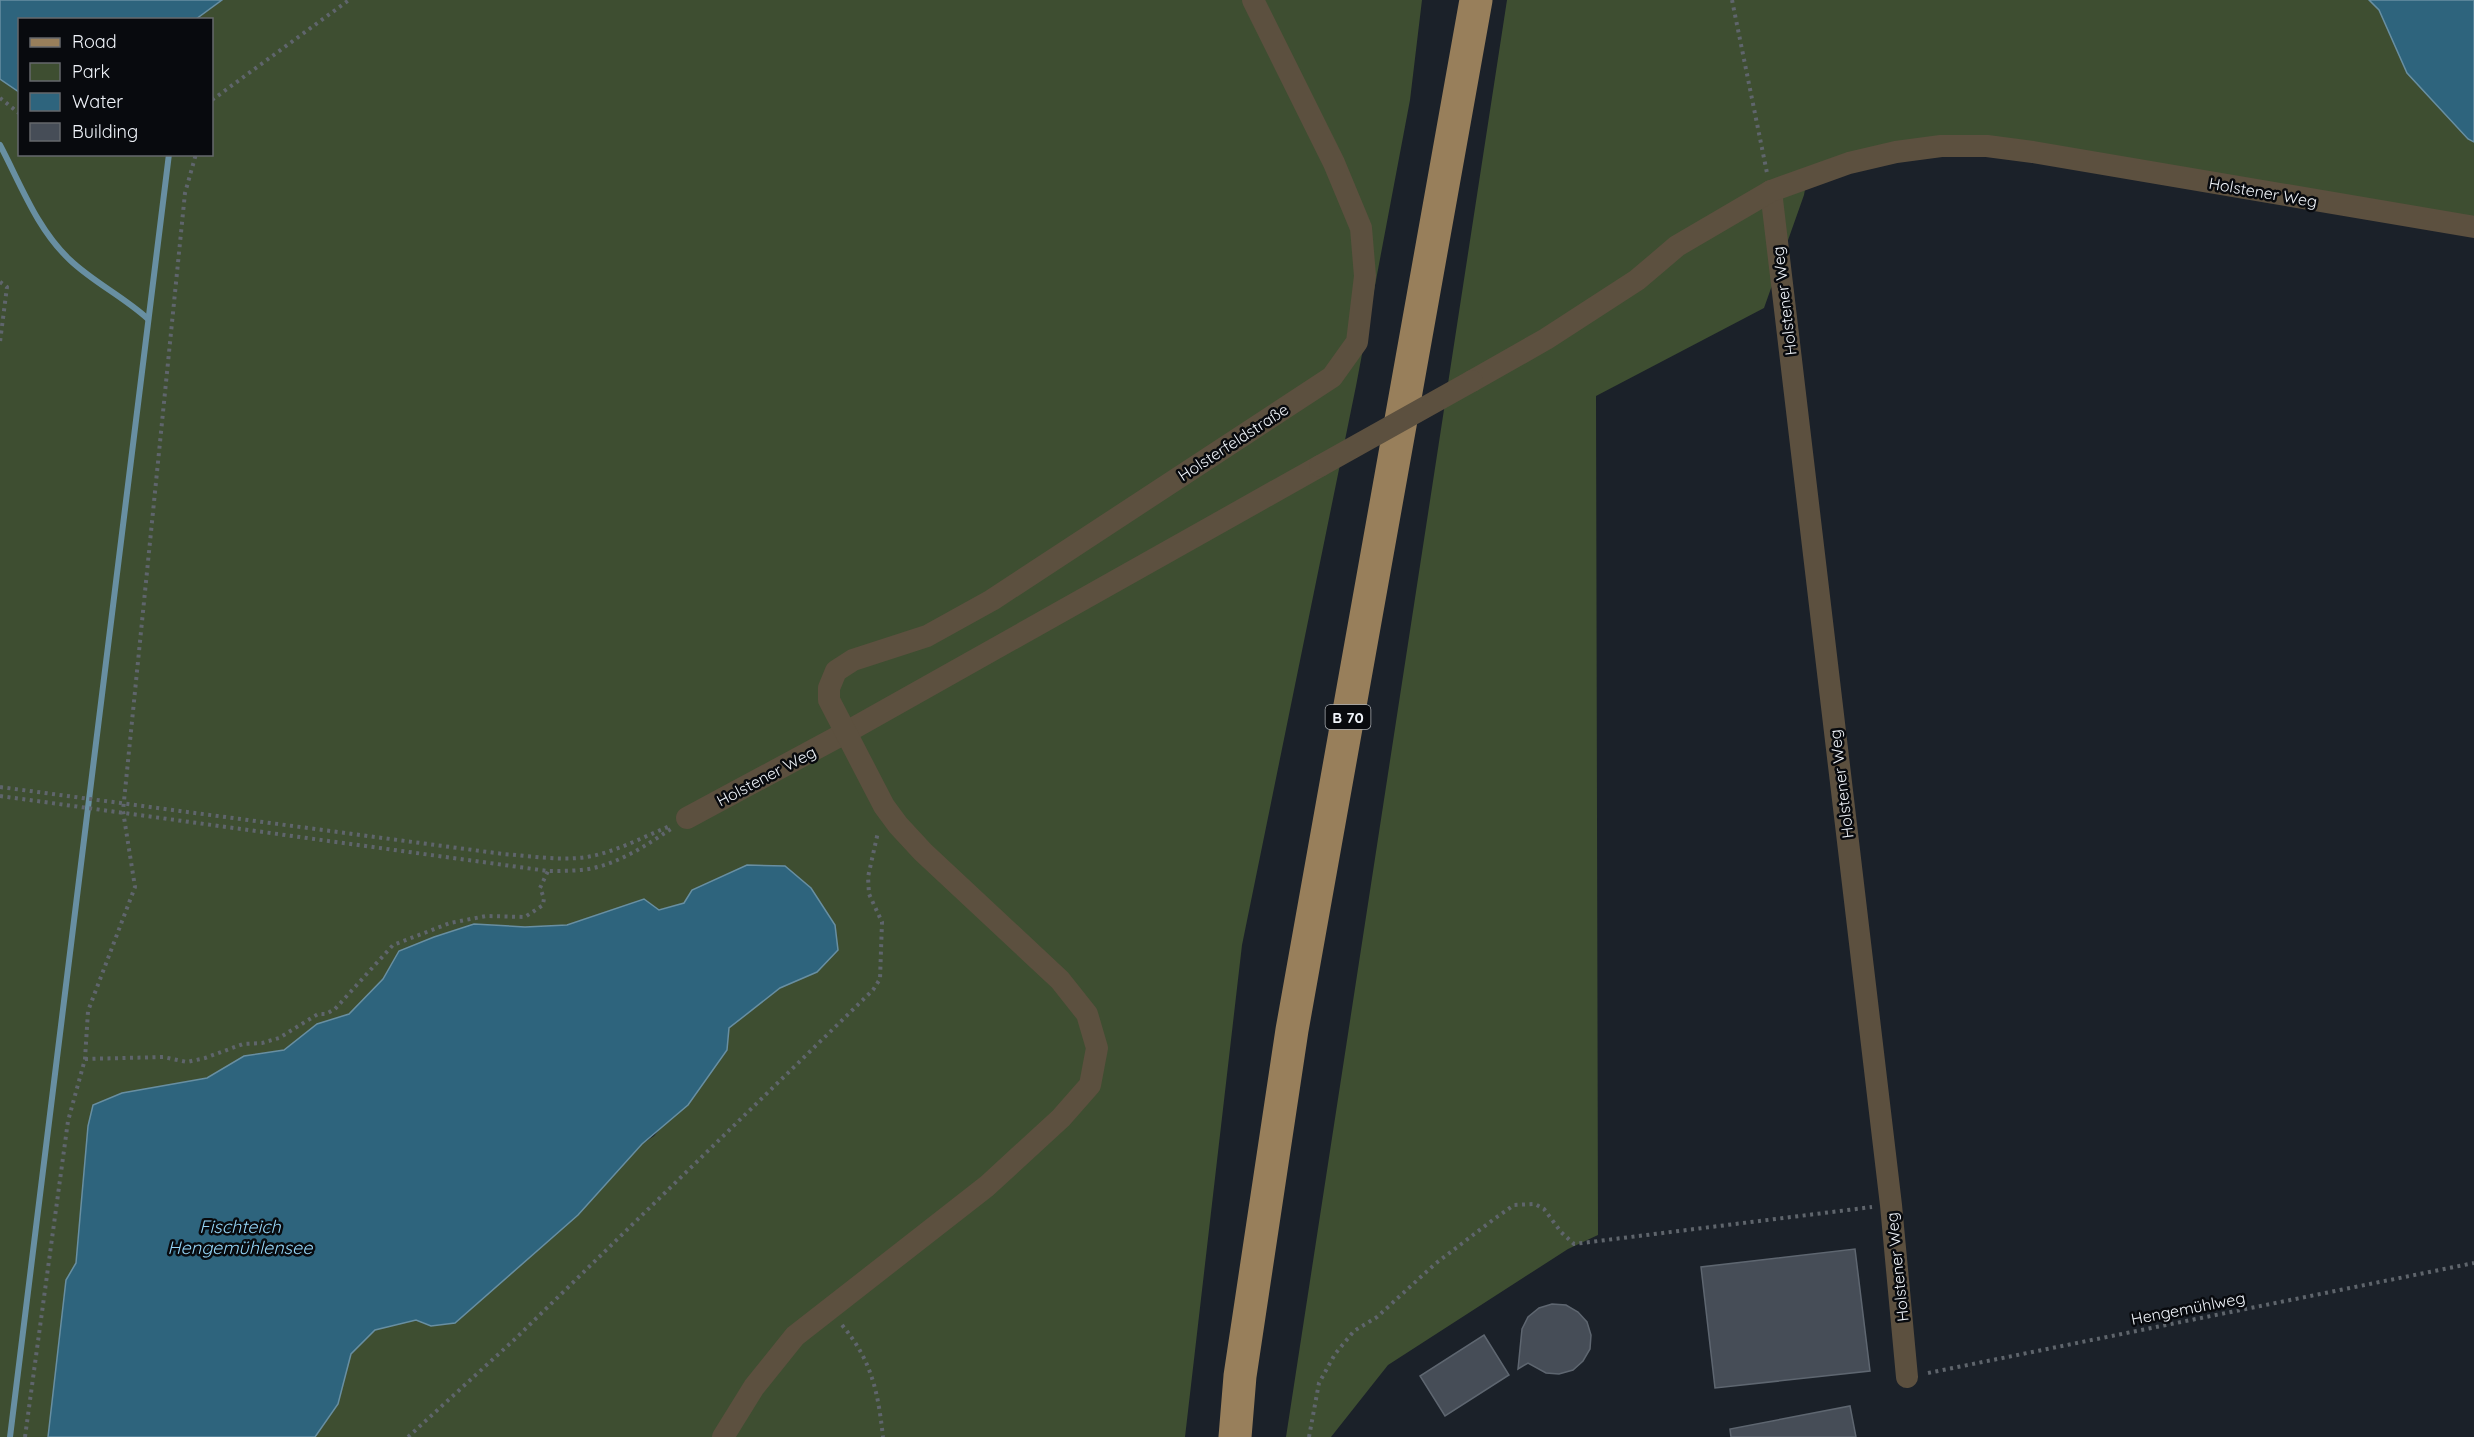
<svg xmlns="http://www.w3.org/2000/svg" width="2474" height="1437" font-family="Quicksand,sans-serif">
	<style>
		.green { fill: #3e4e31 }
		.water { fill: #2e647d; stroke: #688fa2; stroke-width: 1.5 }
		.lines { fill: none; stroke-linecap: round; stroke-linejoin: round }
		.stream { stroke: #688fa2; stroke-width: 6 }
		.building { fill: #464d57; stroke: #5e6670; stroke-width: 1.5 }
		.path { stroke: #5f656c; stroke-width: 4; stroke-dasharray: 3 4.5; stroke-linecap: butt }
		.street { stroke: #5c503f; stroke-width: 22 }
		.primary { stroke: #987f5b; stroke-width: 33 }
		.street-bridge { stroke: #5c503f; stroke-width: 22 }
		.labels { text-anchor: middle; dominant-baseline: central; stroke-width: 5; stroke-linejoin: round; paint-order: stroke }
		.shield { fill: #080a0e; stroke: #aaaeb3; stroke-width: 1.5 }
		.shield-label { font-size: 15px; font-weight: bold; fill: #f0f4fa }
		.street-label { font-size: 16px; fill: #f0f4fa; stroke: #080a0e }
		.water-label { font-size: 18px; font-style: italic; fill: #95d5f6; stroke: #080a0e }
	</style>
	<rect width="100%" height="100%" fill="#1b2129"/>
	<g class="green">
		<polygon points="223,0 1422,0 1410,100 1356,386 1242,945 1185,1437 315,1437 338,1404 351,1354 375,1329 416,1320 431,1326 455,1323 578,1215 642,1144 654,1136 727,1050 729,1028 780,988 817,972 684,903 658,910 644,900 567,925 525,927 474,924 399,951 383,979 349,1014 317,1024 284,1050 244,1056 207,1078 122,1093 88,1126 76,1263 66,1280 48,1437 0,1437 0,79 19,93 20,154 212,154 212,20 196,19"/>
		<polygon points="1507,0 2474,0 2474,226 1988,143 1808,173 1804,195 1764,308 1596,396 1598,1235 1568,1249 1388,1365 1331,1437 1286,1437"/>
	</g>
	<g class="water">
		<polygon points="0,0 222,0 196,19 20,20 19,92 0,79"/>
		<polygon points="2369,0 2474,0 2474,142 2468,139 2407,73 2379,10"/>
		<polygon points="747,865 785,866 811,888 835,925 838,950 817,972 780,988 729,1028 727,1050 688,1105 642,1144 578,1215 455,1323 431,1326 416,1320 375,1330 351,1354 338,1404 315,1437 48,1437 66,1280 76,1263 88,1126 93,1105 122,1093 207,1078 244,1056 284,1050 317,1024 349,1014 383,979 399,951 434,937 474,924 525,927 567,925 644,899 659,910 684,903 692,890"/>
	</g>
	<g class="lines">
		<g class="stream">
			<path d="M0 145C21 185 37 229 70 260 93 282 124 297 148 319"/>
			<polyline points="10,1437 169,154"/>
		</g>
	</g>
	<g class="building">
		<polygon points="1855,1249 1870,1371 1715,1388 1701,1267"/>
		<polygon points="1552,1304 1566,1305 1578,1312 1587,1322 1591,1335 1590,1349 1583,1361 1573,1370 1559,1374 1546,1373 1528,1363 1518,1369 1522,1329 1528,1317 1539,1308"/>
		<polygon points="1484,1335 1509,1375 1445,1416 1420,1376"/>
		<polygon points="1850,1406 1856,1437 1731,1437 1730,1429"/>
	</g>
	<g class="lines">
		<g class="path">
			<polyline points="1732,0 1767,173"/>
			<polyline points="0,98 20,114"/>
			<polyline points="212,100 349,0"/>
			<polyline points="0,282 7,287 0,342"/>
			<path d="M0 787 503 854C531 856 559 861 587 857 616 852 643 837 670 826"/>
			<path d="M0 796 548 871C559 871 570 871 581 870 614 867 645 846 671 829"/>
			<polyline points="85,1059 163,1057 187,1062 205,1058 243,1044 262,1043 279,1038 318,1014 326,1014 335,1009 393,945 450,923 486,916 525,917 543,905 544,898 540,888 548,871"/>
			<path d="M842 1325C872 1361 878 1392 883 1437"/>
			<polyline points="1928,1373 2474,1263"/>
			<polyline points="25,1437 68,1121 85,1059 88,1011 135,887 123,811 185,193 196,154"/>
			<polyline points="408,1437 515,1339 873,990 880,979 882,922 869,894 868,877 878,832"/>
			<polyline points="1309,1437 1319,1383 1335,1354 1354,1331 1377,1317 1435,1264 1494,1219 1514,1205 1535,1204 1544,1209 1561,1232 1574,1244 1872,1207"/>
		</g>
		<g class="street">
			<polyline points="1771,191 1891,1205 1907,1377"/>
			<polyline points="1472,381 1546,339 1637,280 1677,246 1771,191 1849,163 1896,152 1941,146 1987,146 2033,152 2474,227"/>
			<polyline points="687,818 845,733 1320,466"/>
			<polyline points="723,1437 754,1387 795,1336 987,1186 1061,1118 1090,1085 1097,1048 1087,1014 1060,980 923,852 898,825 884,806 829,700 829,688 836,671 853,660 927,636 992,600 1332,377 1357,342 1365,276 1361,228 1334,163 1253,0"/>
		</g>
		<polyline class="primary" points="1235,1437 1240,1376 1292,1030 1476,0"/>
		<polyline class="street-bridge" points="1320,466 1472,381"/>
	</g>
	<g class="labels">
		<rect class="shield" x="1325.5" y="705" width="45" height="24" rx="4.5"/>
		<g class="shield-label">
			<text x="1348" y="717">B 70</text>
		</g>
		<g class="street-label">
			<text transform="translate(2263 192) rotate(10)">Holstener Weg</text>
			<text transform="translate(1784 301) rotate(-97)">Holstener Weg</text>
			<text transform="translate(1233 442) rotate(-33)">Holsterfeldstraße</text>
			<text transform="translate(766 776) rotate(-28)">Holstener Weg</text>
			<text transform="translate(1841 784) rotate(-97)">Holstener Weg</text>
			<text transform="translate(1897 1267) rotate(-96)">Holstener Weg</text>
			<text transform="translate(2188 1308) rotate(-11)">Hengemühlweg</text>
		</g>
		<g class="water-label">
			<text x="240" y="1226">Fischteich<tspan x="240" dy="21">Hengemühlensee</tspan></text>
		</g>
	</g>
	<rect x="18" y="18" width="195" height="138" fill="#080a0e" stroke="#65686c" stroke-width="1.5"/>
	<rect x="30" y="38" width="30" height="9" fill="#987f5b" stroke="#65686c" stroke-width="1.5"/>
	<text x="72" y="48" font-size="18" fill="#f0f4fa">Road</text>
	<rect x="30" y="63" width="30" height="18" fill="#3e4e31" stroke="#65686c" stroke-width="1.5"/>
	<text x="72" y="78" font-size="18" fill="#f0f4fa">Park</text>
	<rect x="30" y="93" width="30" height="18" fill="#2e647d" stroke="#65686c" stroke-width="1.5"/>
	<text x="72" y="108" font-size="18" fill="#f0f4fa">Water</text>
	<rect x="30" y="123" width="30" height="18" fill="#464d57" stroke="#65686c" stroke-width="1.5"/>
	<text x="72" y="138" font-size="18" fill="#f0f4fa">Building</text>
</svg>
